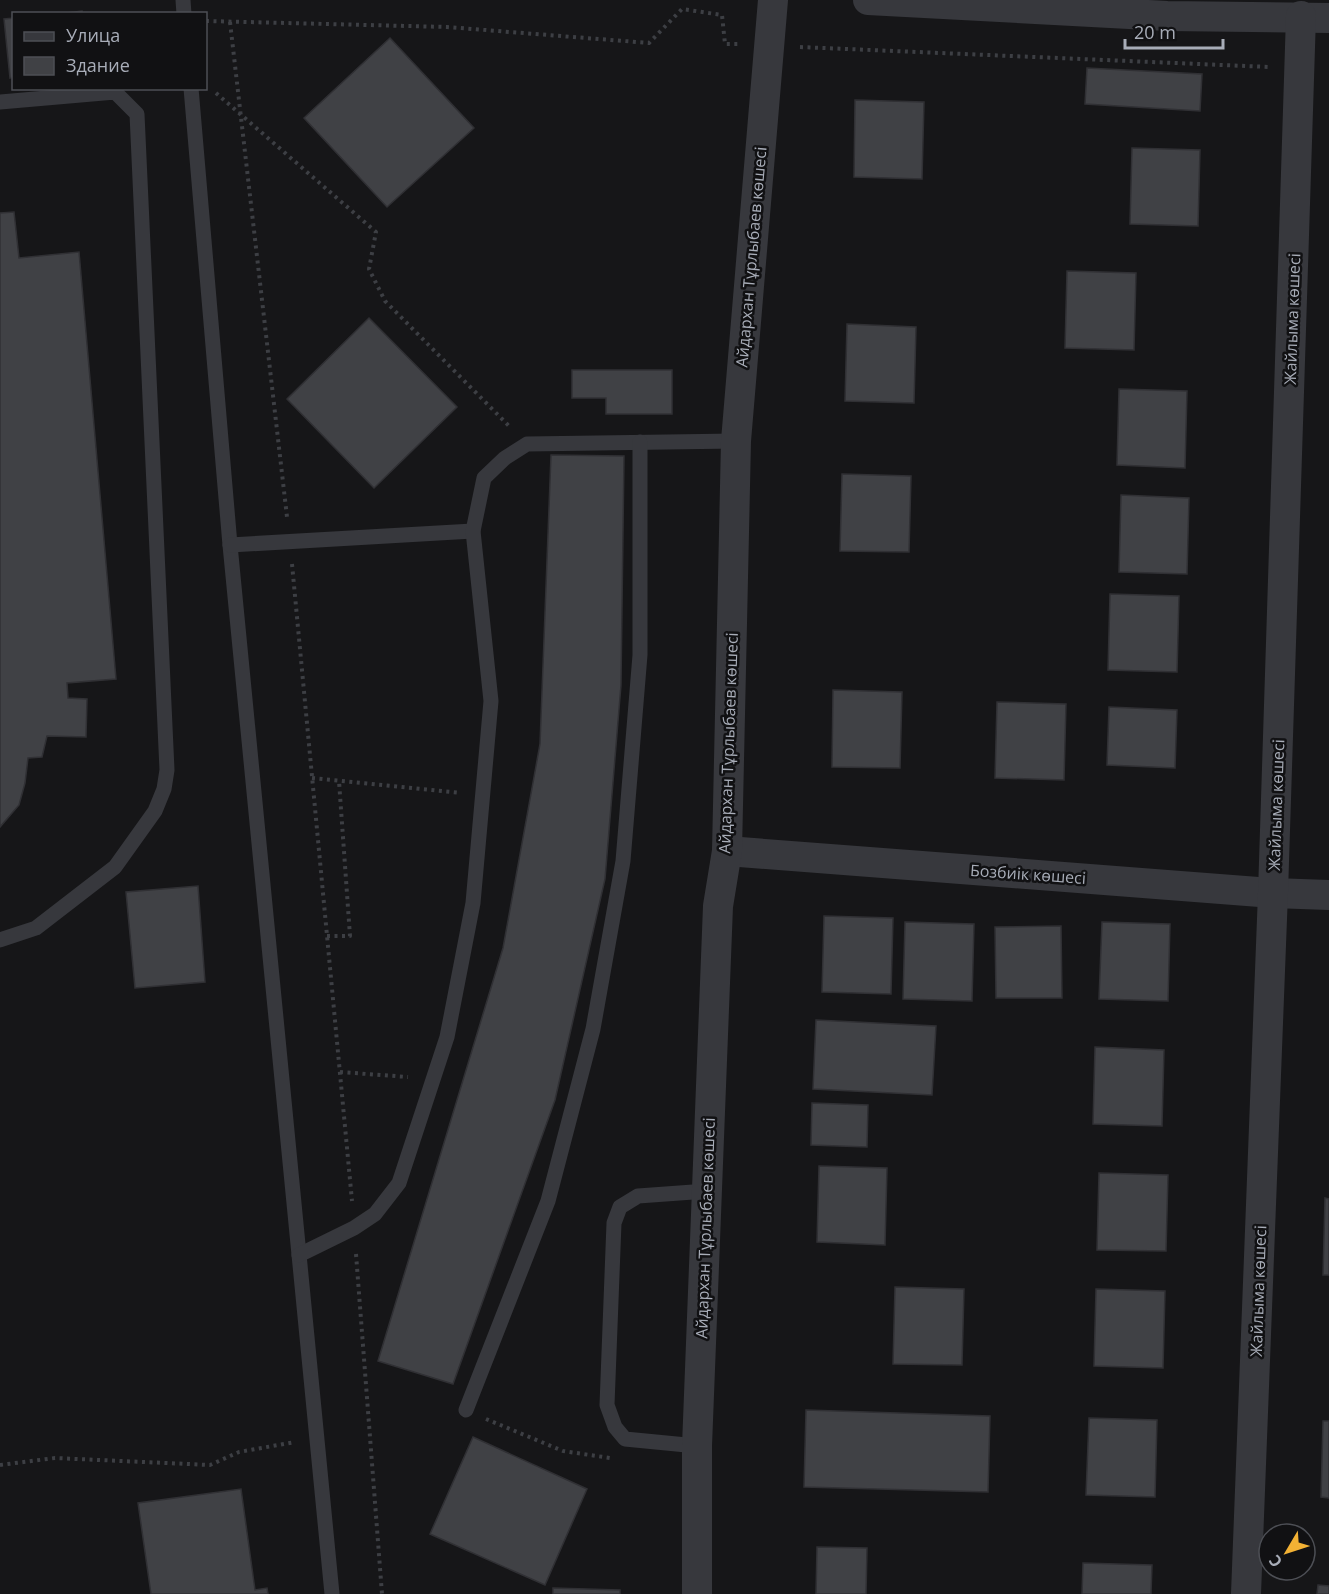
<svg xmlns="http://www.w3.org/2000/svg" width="1329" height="1594" font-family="'Open Sans',sans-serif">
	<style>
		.building { fill: #404145; stroke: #303034; stroke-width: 1.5 }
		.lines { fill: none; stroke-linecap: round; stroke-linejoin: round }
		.path { stroke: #3d3f44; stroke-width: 4; stroke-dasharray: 3 4.5; stroke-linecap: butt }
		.service { stroke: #37383d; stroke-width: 15 }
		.minor { stroke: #37383d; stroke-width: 30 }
		.labels { text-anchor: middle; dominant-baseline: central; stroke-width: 5; stroke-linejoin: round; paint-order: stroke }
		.street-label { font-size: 16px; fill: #a8adb8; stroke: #111113 }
	</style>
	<rect width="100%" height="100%" fill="#161618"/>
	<g class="building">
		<polygon points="82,11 82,14 57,14"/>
		<polygon points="14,18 14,77 10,78 4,19"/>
		<polygon points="390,38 474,128 387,207 304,118"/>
		<polygon points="1087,68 1202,74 1200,111 1085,104"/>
		<polygon points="855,100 924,102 922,179 854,177"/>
		<polygon points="1132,148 1200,150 1198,226 1130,224"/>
		<polygon points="14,212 19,258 79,252 116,679 67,683 68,698 87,699 86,737 47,736 42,757 28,758 25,783 19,805 0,827 0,213"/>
		<polygon points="1067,271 1136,273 1134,350 1065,348"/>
		<polygon points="369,318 457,407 374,488 287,399"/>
		<polygon points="847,324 916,327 914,403 845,401"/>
		<polygon points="572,370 672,370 672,414 606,414 606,398 572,398"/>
		<polygon points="1119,389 1187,391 1185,468 1117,465"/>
		<polygon points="551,455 624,456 621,685 605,879 555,1100 453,1384 378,1361 503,948 540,744"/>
		<polygon points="842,474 911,476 909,552 840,551"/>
		<polygon points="1121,495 1189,498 1187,574 1119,572"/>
		<polygon points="1110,594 1179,596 1177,672 1108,670"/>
		<polygon points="833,690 902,692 900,768 832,767"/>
		<polygon points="997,702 1066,704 1064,780 995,778"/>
		<polygon points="1109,707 1177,710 1175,768 1107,765"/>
		<polygon points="198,886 205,982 135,988 126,892"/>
		<polygon points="824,916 893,918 891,994 822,992"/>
		<polygon points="905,922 974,924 972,1001 903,999"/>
		<polygon points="1102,922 1170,924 1168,1001 1099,999"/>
		<polygon points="1061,926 1062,998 996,998 995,927"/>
		<polygon points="816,1020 936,1026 932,1095 813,1089"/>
		<polygon points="1095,1047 1164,1050 1162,1126 1093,1124"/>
		<polygon points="812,1103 868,1105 867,1147 811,1145"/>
		<polygon points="819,1166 887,1168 885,1245 817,1242"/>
		<polygon points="1099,1173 1168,1175 1166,1251 1097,1250"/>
		<polygon points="1325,1198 1329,1199 1329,1275 1323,1275"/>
		<polygon points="895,1287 964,1289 962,1365 893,1364"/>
		<polygon points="1096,1289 1165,1291 1163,1368 1094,1366"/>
		<polygon points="806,1410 990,1416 988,1492 804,1487"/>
		<polygon points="1089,1418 1157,1420 1155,1497 1086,1495"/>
		<polygon points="1323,1421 1329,1421 1329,1498 1321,1497"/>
		<polygon points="473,1437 587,1489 545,1585 430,1534"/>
		<polygon points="241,1489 255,1590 267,1588 268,1594 151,1594 138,1503"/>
		<polygon points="817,1547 867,1548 866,1594 816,1594"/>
		<polygon points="1083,1563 1152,1565 1151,1594 1082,1594"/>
		<polygon points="1318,1585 1329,1586 1329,1594 1317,1594"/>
		<polygon points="553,1588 620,1590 620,1594 553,1594"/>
	</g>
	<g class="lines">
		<g class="path">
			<polyline points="206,21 447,27 649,43 682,9 722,15 725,44 738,44"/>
			<polyline points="230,22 287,517"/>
			<polyline points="800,47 1269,67"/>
			<polyline points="216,93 376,232 369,269 385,301 510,427"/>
			<polyline points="292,564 352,1201"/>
			<polyline points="312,778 461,793"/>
			<polyline points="327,936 350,936 339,781"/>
			<polyline points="340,1072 408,1077"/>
			<polyline points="356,1254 382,1594"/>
			<polyline points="486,1419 563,1451 610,1458"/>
			<polyline points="0,1465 55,1458 210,1465 239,1452 295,1442"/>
		</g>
		<g class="service">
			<polyline points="183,0 184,14"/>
			<polyline points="191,88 230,545 332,1594"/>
			<polyline points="0,102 115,92 137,114 167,770 164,789 155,811 115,867 36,928 0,940"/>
			<polyline points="230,545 473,531"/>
			<polyline points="299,1255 354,1228 375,1214 399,1183 447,1037 473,903 491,701 473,531 484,478 505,458 527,444 736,441"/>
			<polyline points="466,1410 548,1201 593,1029 623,861 640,655 640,442"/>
			<polyline points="697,1446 625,1439 615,1427 607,1405 614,1223 620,1207 638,1196 707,1191"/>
		</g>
		<g class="minor">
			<polyline points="868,0 1167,16 1329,18"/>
			<polyline points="727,851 1273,893 1329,895"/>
			<polyline points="697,1594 697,1446 718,906 727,851 736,441 773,0"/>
			<polyline points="1246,1594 1273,893 1301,16"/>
		</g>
	</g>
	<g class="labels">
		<g class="street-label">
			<text transform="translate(751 257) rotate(-85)">Айдархан Тұрлыбаев көшесі</text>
			<text transform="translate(1292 319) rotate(-88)">Жайлыма көшесі</text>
			<text transform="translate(728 743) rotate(-88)">Айдархан Тұрлыбаев көшесі</text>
			<text transform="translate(1276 805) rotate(-88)">Жайлыма көшесі</text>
			<text transform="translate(1028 874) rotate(4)">Бозбиік көшесі</text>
			<text transform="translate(705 1228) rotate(-88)">Айдархан Тұрлыбаев көшесі</text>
			<text transform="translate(1258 1291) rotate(-88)">Жайлыма көшесі</text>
		</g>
	</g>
	<rect x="12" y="12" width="195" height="78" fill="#111113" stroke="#4d4f55" stroke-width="1.5"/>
	<rect x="24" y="32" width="30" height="9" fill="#37383d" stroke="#4d4f55" stroke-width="1.5"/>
	<text x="66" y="42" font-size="18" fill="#a8adb8">Улица</text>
	<rect x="24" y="57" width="30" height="18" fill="#404145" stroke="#4d4f55" stroke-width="1.5"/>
	<text x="66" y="72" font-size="18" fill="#a8adb8">Здание</text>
	<g transform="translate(1287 1552) rotate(231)"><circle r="28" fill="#111113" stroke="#4d4f55" stroke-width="1.5"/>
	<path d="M0-4.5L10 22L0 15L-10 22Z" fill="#f2b134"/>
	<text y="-9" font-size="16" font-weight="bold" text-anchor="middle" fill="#a8adb8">С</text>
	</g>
	<path d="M1125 39v9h98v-9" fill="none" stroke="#a8adb8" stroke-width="3"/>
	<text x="1134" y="39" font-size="18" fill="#a8adb8" stroke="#111113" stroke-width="4.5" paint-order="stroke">20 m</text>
</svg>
